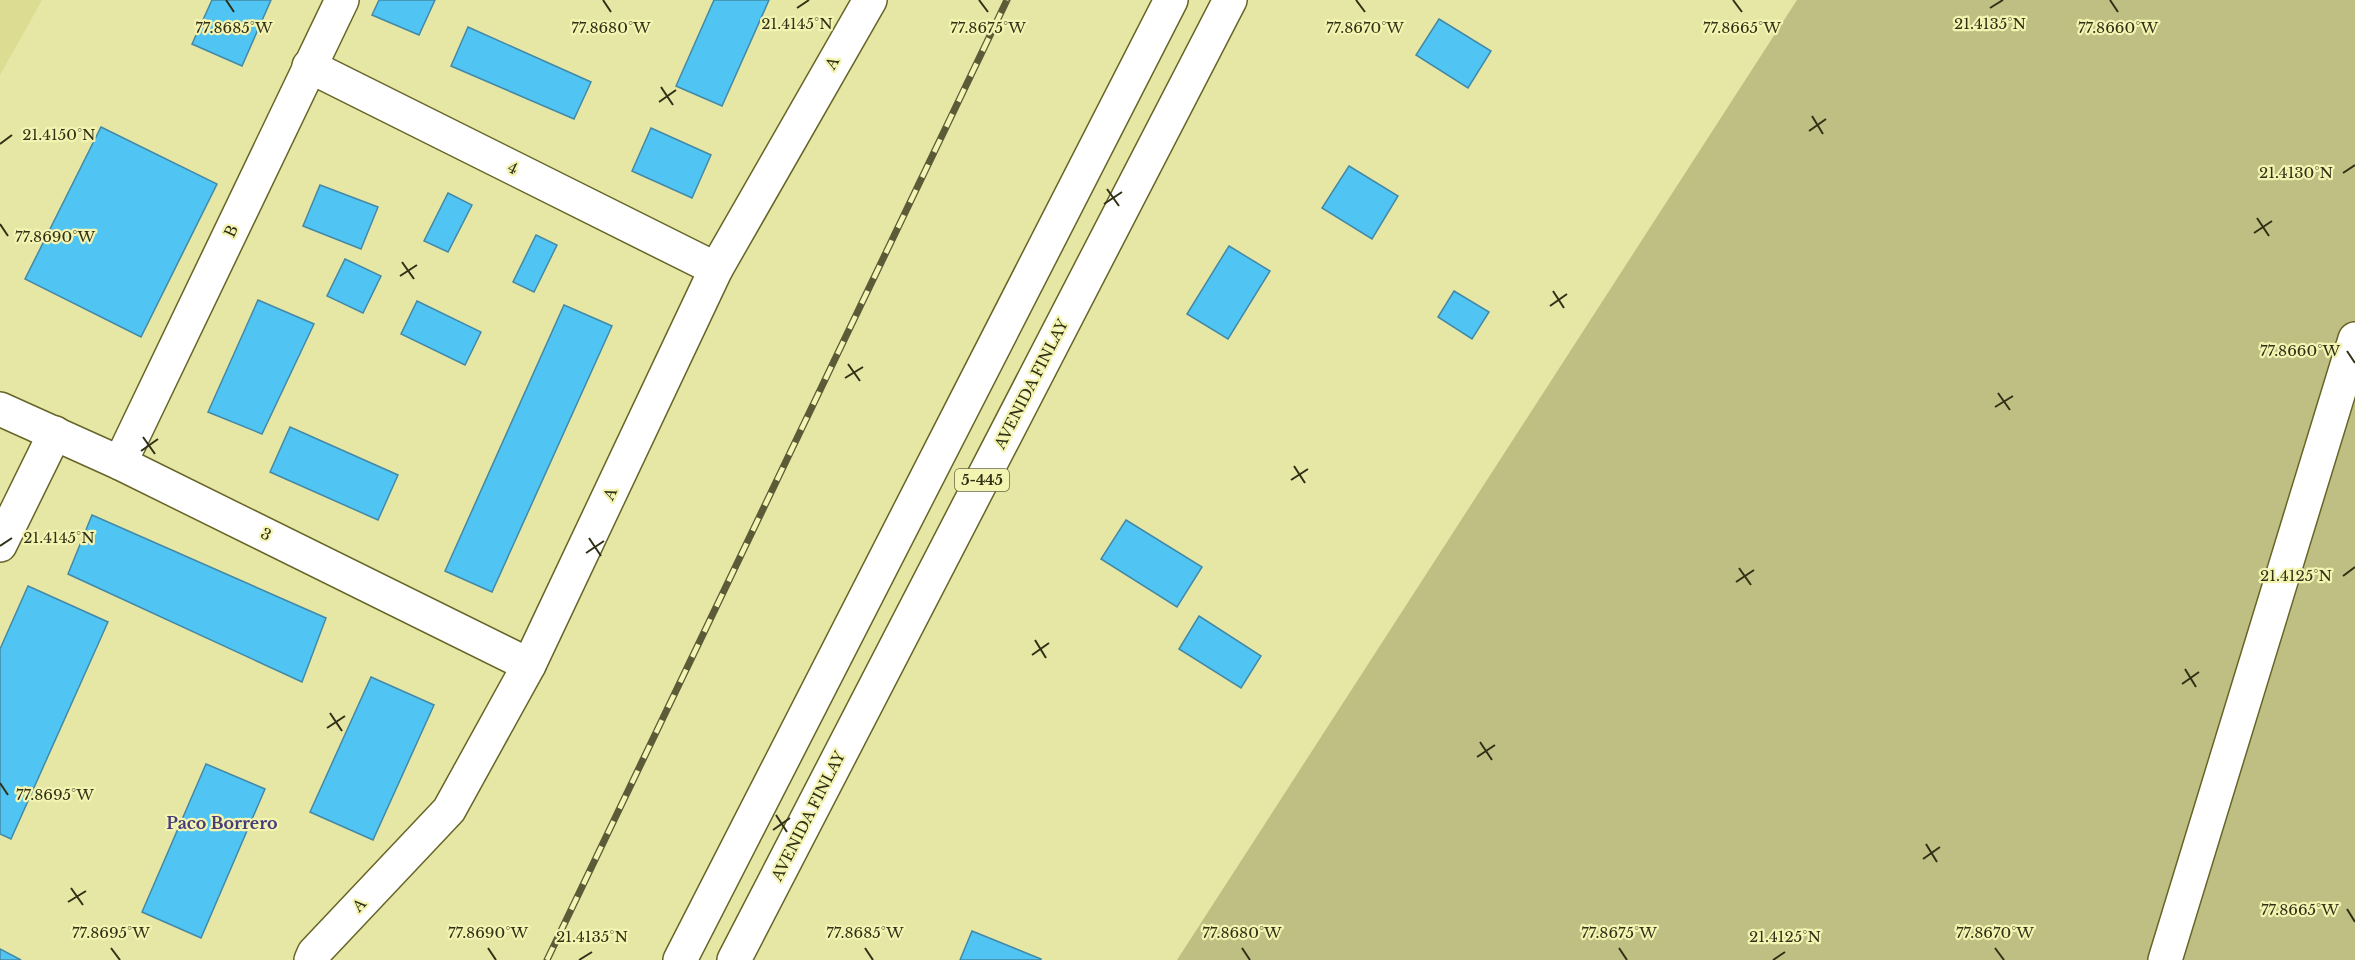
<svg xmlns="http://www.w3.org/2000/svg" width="2355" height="960" font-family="'Libre Baskerville',serif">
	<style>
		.built { fill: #dcdc93 }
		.green { fill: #bfbf84 }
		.building { fill: #50c5f3; stroke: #4389a6; stroke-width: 1.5 }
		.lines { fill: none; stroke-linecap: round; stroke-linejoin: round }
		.street-casing { stroke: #666527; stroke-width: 36 }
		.highway-casing { stroke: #666527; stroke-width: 36 }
		.street { stroke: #fff; stroke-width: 33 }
		.highway { stroke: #fff; stroke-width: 33 }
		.rail-casing { stroke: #5b5b38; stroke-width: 7 }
		.rail { stroke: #f3f3b2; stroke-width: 4.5; stroke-dasharray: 14; stroke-linecap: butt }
		.ticks { fill: none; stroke: #303016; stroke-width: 2 }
		.labels { text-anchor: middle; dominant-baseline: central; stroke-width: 4.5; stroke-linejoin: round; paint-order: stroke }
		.shield { fill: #f3f3b2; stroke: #6a6a45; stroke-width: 1.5 }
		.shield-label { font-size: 14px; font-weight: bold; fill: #303016 }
		.street-label { font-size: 15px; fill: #303016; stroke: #f3f3b2 }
		.neighbourhood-label { font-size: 16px; font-weight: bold; fill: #453c79; stroke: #f3f3b2 }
		.ticks-label { font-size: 15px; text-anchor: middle; fill: #303016; stroke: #f3f3b2; stroke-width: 4.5; stroke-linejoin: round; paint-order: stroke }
	</style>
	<rect width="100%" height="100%" fill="#e6e6a5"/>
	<polygon class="built" points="0,0 42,0 0,75"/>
	<polygon class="green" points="1797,0 2355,0 2355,960 1177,960"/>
	<g class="building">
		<polygon points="212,0 271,0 242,66 192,44"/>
		<polygon points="379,0 435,0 419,35 372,15"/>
		<polygon points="714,0 769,0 722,106 676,86"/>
		<polygon points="1439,19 1491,51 1468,88 1416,55"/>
		<polygon points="468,27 591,82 574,119 451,66"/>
		<polygon points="101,127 217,184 141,337 25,279"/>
		<polygon points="651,128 711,155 692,198 632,171"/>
		<polygon points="1349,166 1398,196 1372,239 1322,208"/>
		<polygon points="320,185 378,207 361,249 303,226"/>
		<polygon points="448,193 472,205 448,252 424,241"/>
		<polygon points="536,235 557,245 534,292 513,282"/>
		<polygon points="1229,246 1270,271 1228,339 1187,314"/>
		<polygon points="345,259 381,276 363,313 327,296"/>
		<polygon points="1454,291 1489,312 1472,339 1438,317"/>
		<polygon points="258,300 314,324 262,434 208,412"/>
		<polygon points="417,301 481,332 465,365 401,334"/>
		<polygon points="564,305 612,326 492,592 445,571"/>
		<polygon points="290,427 398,475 378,520 270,472"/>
		<polygon points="92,515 326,618 302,682 68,574"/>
		<polygon points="1126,520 1202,567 1177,607 1101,559"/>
		<polygon points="28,586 108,622 11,839 0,834 0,649"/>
		<polygon points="1199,616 1261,656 1241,688 1179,649"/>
		<polygon points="371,677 434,705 373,840 310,812"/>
		<polygon points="206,764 265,789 201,938 142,912"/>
		<polygon points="972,931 1041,959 1041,960 960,960"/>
		<polygon points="0,949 21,960 0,960"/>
	</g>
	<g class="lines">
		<defs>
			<g id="street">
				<polyline points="309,66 716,269"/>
				<polyline points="0,409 120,463 529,665"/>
				<polyline points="120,463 342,0"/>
				<polyline points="0,545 55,433"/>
				<polyline points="311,960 314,953 449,810 529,665 716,269 870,0"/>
				<polyline points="2165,960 2355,339"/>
			</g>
			<g id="highway">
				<polyline points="680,960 1171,0"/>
				<polyline points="734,960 1230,0"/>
			</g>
		</defs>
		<use href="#street" class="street-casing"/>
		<use href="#highway" class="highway-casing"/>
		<use href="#street" class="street"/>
		<use href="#highway" class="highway"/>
		<defs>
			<polyline id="rail" points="547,960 1007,0"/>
		</defs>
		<use href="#rail" class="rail-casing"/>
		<use href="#rail" class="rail"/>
	</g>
	<path class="ticks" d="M226 0 234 12M603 0 611 12M979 0 988 12M1356 0 1365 12M1733 0 1742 12M2110 0 2118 12M797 8 809 0M1990 8 2003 0M661 87 673 105M659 102 676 90M1812 116 1823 134M1809 131 1826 119M0 144 12 135M2343 173 2355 165M1107 189 1119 206M1104 204 1122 192M2257 218 2269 236M0 224 8 236M2254 233 2272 221M402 262 414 279M400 276 417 265M1553 291 1564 308M1550 306 1567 294M2347 351 2355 363M848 364 860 381M845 378 863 367M1998 393 2010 410M1995 407 2013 396M143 437 155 454M141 451 158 439M1294 466 1305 483M1291 480 1308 469M589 538 601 556M0 546 12 538M586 553 604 541M1739 568 1751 585M2343 576 2355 567M1736 582 1754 570M1035 640 1046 658M1032 655 1049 643M2185 669 2196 687M2182 684 2199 672M330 713 342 731M327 728 345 716M1480 742 1492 760M1477 757 1495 745M0 783 8 795M776 815 787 832M773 830 790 818M1926 844 1937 862M1923 859 1940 847M71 888 83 905M68 902 86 891M2347 909 2355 922M111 948 120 960M488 948 496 960M865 948 873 960M1242 948 1250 960M1619 948 1627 960M1995 948 2004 960M579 960 592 952M1773 960 1785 952"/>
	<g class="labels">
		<rect class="shield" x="955" y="469" width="54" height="22" rx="4.5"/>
		<g class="shield-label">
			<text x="982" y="480">5-445</text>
		</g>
		<g class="street-label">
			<text transform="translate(832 63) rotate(-61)">A</text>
			<text transform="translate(513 168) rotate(26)">4</text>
			<text transform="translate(231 231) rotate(-65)">B</text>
			<text transform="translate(1031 384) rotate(-63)">AVENIDA FINLAY</text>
			<text transform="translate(610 494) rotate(-65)">A</text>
			<text transform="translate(266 534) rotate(26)">3</text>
			<text transform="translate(808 816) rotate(-63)">AVENIDA FINLAY</text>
			<text transform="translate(359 905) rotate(-46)">A</text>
		</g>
		<g class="neighbourhood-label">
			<text x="222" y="823">Paco Borrero</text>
		</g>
	</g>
	<g class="ticks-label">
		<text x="797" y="29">21.4145°N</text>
		<text x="1990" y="29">21.4135°N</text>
		<text x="234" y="33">77.8685°W</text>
		<text x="611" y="33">77.8680°W</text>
		<text x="988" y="33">77.8675°W</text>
		<text x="1365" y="33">77.8670°W</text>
		<text x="1742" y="33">77.8665°W</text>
		<text x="2118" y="33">77.8660°W</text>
		<text x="59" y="140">21.4150°N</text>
		<text x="2296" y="178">21.4130°N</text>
		<text x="55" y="242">77.8690°W</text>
		<text x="2300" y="356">77.8660°W</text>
		<text x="59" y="543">21.4145°N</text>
		<text x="2296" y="581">21.4125°N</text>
		<text x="55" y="800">77.8695°W</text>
		<text x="2300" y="915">77.8665°W</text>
		<text x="111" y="938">77.8695°W</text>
		<text x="488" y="938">77.8690°W</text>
		<text x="865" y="938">77.8685°W</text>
		<text x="1242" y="938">77.8680°W</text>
		<text x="1619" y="938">77.8675°W</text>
		<text x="1995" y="938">77.8670°W</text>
		<text x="592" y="942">21.4135°N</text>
		<text x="1785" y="942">21.4125°N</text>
	</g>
</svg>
